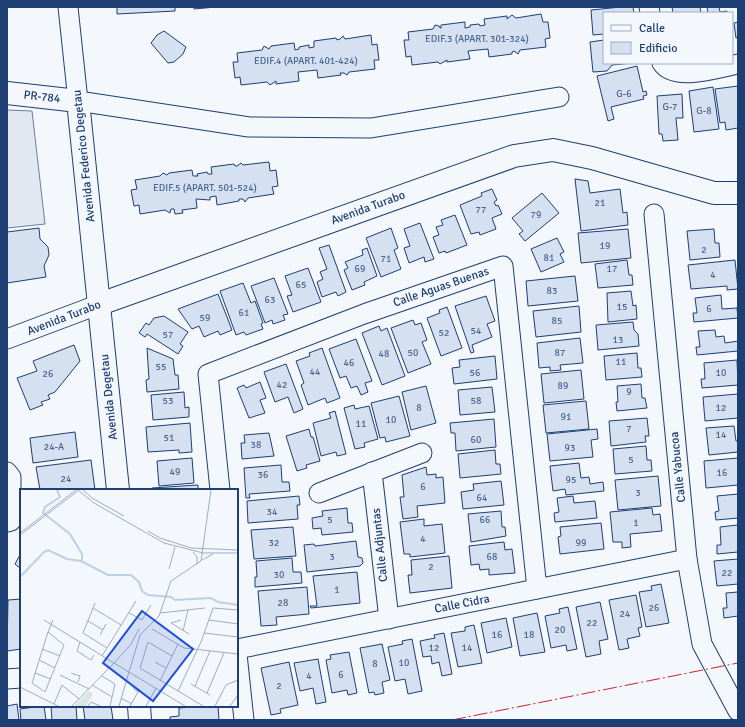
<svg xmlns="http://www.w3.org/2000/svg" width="745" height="727" font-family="Signika,sans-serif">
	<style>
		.parking { fill: #e3e8f0; stroke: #687fa3 }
		.building { fill: #d5e0f0; stroke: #1d3f73 }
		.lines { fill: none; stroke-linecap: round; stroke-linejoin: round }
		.minor-casing { stroke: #1d3f73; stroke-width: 21 }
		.major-casing { stroke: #1d3f73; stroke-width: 24 }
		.minor { stroke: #f4f7fb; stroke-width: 19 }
		.major { stroke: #f4f7fb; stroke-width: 22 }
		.power { stroke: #c62828; stroke-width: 1; stroke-dasharray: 14 3 2 3; stroke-linecap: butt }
		.labels { text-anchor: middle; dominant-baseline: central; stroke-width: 3; stroke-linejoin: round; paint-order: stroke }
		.number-label { font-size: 10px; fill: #4b6792 }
		.street-label { font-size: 12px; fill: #1d3f73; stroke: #f4f7fb }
		.inset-river { fill: none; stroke: #bed0e5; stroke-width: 2 }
		.inset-road { fill: none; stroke: #9eadc5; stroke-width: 1 }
		.view { fill: #1d4ed8; fill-opacity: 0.15; stroke: #1d4ed8; stroke-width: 2 }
		.inset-edge { fill: none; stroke: #1d3f73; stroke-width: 2 }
	</style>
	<rect width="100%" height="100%" fill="#f4f7fb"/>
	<polygon class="parking" points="7,110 32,111 45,224 7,228"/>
	<g class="building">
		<polygon points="117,7 175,7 175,11 117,14"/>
		<polygon points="194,7 216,7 194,9"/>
		<polygon points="621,7 633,7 634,13 604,13 604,34 593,35 591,10"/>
		<polygon points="672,7 700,7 701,13 673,13"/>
		<polygon points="707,7 719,7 720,12 727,11 727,13 708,13"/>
		<polygon points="541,14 543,22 548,22 550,38 545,39 546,47 520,50 518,54 514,51 512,52 512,54 489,57 488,49 468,51 470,59 447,62 447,60 440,64 438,62 412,65 411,56 406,57 404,40 409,40 408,32 433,29 435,25 439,26 440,28 441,28 441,25 465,22 465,28 470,27 470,25 479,24 480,26 485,25 484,19 507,16 507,19 512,15 516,18"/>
		<polygon points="738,22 738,37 736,38 734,23"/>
		<polygon points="164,31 186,47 183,54 174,62 168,63 151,43 157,35"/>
		<polygon points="371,35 372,45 377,44 379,60 374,60 375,69 349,72 347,75 344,73 340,73 341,75 318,78 317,70 298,72 299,81 276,84 276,81 270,85 267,82 241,85 240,77 235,78 233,62 238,62 237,53 262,50 264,46 269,49 271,46 294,43 295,50 299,49 299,47 309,45 309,48 314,47 314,41 336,38 337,40 340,39 343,36 345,39"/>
		<polygon points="604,40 604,63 633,63 612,65 607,71 593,72 590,42"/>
		<polygon points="637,66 643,92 646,91 647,95 643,96 644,99 611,107 614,119 608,121 597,76"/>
		<polygon points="738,86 738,128 726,130 725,122 720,123 715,89"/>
		<polygon points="713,87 719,129 694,132 689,91"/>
		<polygon points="682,94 683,118 676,118 678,140 663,141 662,134 659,134 657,96"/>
		<polygon points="269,162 270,171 276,170 278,186 272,187 274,194 248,198 245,202 243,199 239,199 239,201 217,205 216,196 210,197 210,200 196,199 197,208 182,210 183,213 175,214 174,209 171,209 170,213 165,210 140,214 139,205 134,206 131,190 137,189 135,180 160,176 163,173 167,175 169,173 192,170 193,176 198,176 197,174 207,172 208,174 212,174 211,167 234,164 235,166 237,166 241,163 243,165"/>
		<polygon points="575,179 588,181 590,193 620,189 623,213 627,212 628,225 581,231"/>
		<polygon points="492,189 497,200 494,202 496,206 498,205 502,214 492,218 496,229 480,235 479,232 471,234 460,205 482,196 481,193"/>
		<polygon points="542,193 559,213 525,241 519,234 523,231 512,218"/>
		<polygon points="455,215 467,245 446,253 445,251 439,253 433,237 439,235 436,227 443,225 441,220"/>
		<polygon points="420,223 434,259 425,262 424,257 409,263 404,248 410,246 404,229"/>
		<polygon points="39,228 40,239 48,247 49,255 44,266 46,277 7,283 7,232"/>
		<polygon points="391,228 398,248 394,250 401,269 381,277 366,238"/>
		<polygon points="628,229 631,258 581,263 578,233"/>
		<polygon points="714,229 715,243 719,243 720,257 690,260 687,231"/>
		<polygon points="557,238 564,252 560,254 564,262 541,272 531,249"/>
		<polygon points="329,245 346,292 338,296 336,292 322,297 317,282 323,279 320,272 327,269 319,248"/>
		<polygon points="367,248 377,276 364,282 365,285 352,290 344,270 348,268 345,262 363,255 362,250"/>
		<polygon points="627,260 629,275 632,275 633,285 598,288 595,264"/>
		<polygon points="735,260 738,289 727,290 727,286 691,289 688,265"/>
		<polygon points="308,268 321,302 293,312 287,296 292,295 285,276"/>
		<polygon points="575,276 578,301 528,306 526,281"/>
		<polygon points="274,278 288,314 283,315 285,320 273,324 272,320 265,323 251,286"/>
		<polygon points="243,283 251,303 255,301 263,323 261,324 263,329 246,335 244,332 236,335 220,291"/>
		<polygon points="631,291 633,306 636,305 637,319 608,322 607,293"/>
		<polygon points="218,294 232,330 220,335 218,331 204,337 199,326 192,329 178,309"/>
		<polygon points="721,295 722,309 737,308 738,318 694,322 693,313 697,313 695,298"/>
		<polygon points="486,296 495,321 487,324 492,337 472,345 474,352 471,353 455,306"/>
		<polygon points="579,306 581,332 536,337 533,311"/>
		<polygon points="447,307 462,348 441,356 427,318 440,313 439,310"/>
		<polygon points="164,316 188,332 180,344 183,346 178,354 147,334 145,337 139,333 146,323 149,325 154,318"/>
		<polygon points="413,320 415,325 421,323 427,340 422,342 431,364 408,373 391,328"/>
		<polygon points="633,322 634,330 638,334 639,346 598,350 596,325"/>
		<polygon points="379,326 381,331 387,328 405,376 382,385 362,333"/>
		<polygon points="715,330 716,337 724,336 725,343 738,341 738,351 697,355 696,347 700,347 698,331"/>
		<polygon points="580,338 583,363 560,365 561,370 550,371 550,367 539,368 537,343"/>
		<polygon points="356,339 372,381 365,383 368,392 361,395 357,386 351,388 346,376 340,378 329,349"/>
		<polygon points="74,345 80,361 55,392 48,395 50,399 41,402 43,405 30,410 17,378 37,371 33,361"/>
		<polygon points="147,348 173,359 175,375 178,375 179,389 147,392 146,380 149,379"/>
		<polygon points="322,348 340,398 327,403 325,398 308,405 301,385 304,383 296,361 310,356 309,353"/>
		<polygon points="637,353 638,368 641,368 642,377 606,380 604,356"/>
		<polygon points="495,356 497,379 454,384 452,368 460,367 459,360"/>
		<polygon points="737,360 738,385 702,388 701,379 705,379 704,363"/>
		<polygon points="286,364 303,409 294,413 288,397 275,402 264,372"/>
		<polygon points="581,370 584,399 544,403 541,374"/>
		<polygon points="260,382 266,398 260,400 265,413 249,418 237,388 244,385 246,388"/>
		<polygon points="641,384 642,398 645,398 647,408 617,411 616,402 618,402 617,386"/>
		<polygon points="426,386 436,423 411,430 402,392"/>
		<polygon points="492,387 495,412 460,415 458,390"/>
		<polygon points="184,392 185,408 189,407 189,417 153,420 151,395"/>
		<polygon points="738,394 738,418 705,421 703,397"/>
		<polygon points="399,396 410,436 386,442 385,437 380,438 371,403"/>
		<polygon points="586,401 589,429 546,433 543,405"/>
		<polygon points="354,405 355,409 369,406 378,439 364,443 365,447 355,449 344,408"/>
		<polygon points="335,411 346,454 337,456 336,452 321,456 313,423 331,418 329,413"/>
		<polygon points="647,418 649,436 645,436 646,442 611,446 609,421"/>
		<polygon points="494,419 496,447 456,451 455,433 451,433 450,423"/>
		<polygon points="190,423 192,452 179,453 179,450 148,452 146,427"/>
		<polygon points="734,426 736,441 738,441 738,452 709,455 706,428"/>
		<polygon points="309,429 311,437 313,437 320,461 306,465 307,468 297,471 286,436"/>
		<polygon points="597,429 598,439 591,440 593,457 550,461 547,434"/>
		<polygon points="75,432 78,457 33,463 30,438"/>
		<polygon points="269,433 274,456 242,459 241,443 245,443 244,435"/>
		<polygon points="646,446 647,460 651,460 652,471 615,474 613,449"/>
		<polygon points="495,450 496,464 500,464 501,474 460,478 458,454"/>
		<polygon points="192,458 194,483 159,486 157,461"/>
		<polygon points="738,458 738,485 706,488 704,461"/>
		<polygon points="91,460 95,490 40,490 36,467"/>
		<polygon points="579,463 581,478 589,477 590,484 603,482 604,491 566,495 565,489 553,491 550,466"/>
		<polygon points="281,465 282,482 289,482 290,491 249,494 250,498 246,498 244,468"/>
		<polygon points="426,467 427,475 436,474 436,478 443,477 445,503 417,506 418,517 403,519 400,497 404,497 402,475"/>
		<polygon points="658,476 661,506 618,510 615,480"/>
		<polygon points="501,481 504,505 463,509 461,492 474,490 473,484"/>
		<polygon points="198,485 198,490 152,490 152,488"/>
		<polygon points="738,494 738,518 716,520 715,512 719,511 717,496"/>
		<polygon points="299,496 300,505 297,505 298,519 248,523 247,501"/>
		<polygon points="573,496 574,503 595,501 597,518 555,522 554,513 559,512 557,498"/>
		<polygon points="347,508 348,523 352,523 353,532 322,535 321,528 313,529 312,518 323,516 322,511"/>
		<polygon points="652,508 653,515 660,514 662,531 630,534 631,547 622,548 622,542 613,542 610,512"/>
		<polygon points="501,511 502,527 505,527 506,536 471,542 468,514"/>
		<polygon points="424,519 424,526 442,524 445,553 410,557 410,554 404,554 400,522"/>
		<polygon points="601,523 604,549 560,554 558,537 561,536 560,527"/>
		<polygon points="738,525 738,552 717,554 717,545 721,545 720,527"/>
		<polygon points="293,527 296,556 254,559 251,530"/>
		<polygon points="356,541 358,557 362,558 363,563 360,566 307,572 304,545 314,544 315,546"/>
		<polygon points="504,542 505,550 512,549 515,573 489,575 489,569 480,570 479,564 471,565 469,546"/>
		<polygon points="21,553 21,569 15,564"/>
		<polygon points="449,556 452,588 410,593 408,575 412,575 411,560"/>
		<polygon points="292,558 293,572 301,572 302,583 255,587 255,577 257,577 256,561"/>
		<polygon points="738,559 738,584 717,586 714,561"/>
		<polygon points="357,572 360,603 311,608 310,606 317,606 313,576"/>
		<polygon points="661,584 669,623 646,627 639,592 652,590 651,586"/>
		<polygon points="307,587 309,614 276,617 277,625 261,626 258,591"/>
		<polygon points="738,592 738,616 724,618 723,608 727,608 726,593"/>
		<polygon points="636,595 642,627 638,628 640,636 627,639 629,648 619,650 609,600"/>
		<polygon points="21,599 21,649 7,651 8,600"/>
		<polygon points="600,602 608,639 599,641 601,654 586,657 576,607"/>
		<polygon points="568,607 577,649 567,651 566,645 551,648 545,616 560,613 559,609"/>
		<polygon points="537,613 545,652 520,656 513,618"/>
		<polygon points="506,618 512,647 487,653 481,623"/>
		<polygon points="474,625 482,663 458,667 451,633 465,631 465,627"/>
		<polygon points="444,633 452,674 442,676 439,662 432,664 431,656 423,657 420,641 435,638 434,635"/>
		<polygon points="412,639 422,691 408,694 405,679 395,681 388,647 403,644 402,641"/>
		<polygon points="382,644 390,680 382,682 384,693 375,695 374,692 369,693 360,648"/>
		<polygon points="349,652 357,693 348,695 347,690 332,693 326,660 331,659 330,655"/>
		<polygon points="318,659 326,702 316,704 313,688 300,691 294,663"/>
		<polygon points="289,662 298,705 280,709 281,713 271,715 261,668"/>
		<polygon points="17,704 19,720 7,720 7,706"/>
		<polygon points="34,706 44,706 46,720 21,720 20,709 35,707"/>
		<polygon points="51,706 76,706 77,720 52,720"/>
		<polygon points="83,706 111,706 113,720 85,720"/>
		<polygon points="206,706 218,706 219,720 170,720 170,717 179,716 179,708"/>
	</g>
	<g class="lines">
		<defs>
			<g id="minor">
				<polyline points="68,7 78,101 249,127 371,128 559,97"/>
				<polyline points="649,7 650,13"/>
				<path d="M662 63C674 82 718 68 738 64"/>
				<polyline points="654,214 687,559 702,644 738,711"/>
				<polyline points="7,339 100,304"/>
				<polyline points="7,472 11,477 11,521 7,522"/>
				<polyline points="372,472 389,619"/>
				<polyline points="220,490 208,374 364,314 503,266 537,589"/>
				<polyline points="319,493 422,453"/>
				<polyline points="237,649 687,559"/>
				<polyline points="237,654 244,720"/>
				<polyline points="7,679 21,678"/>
			</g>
			<g id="major">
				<polyline points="7,93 78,101 118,490"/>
				<polyline points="100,304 514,156 553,150 592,158 714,193 738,193"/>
				<polyline points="139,706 140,720"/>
			</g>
		</defs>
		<use href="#minor" class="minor-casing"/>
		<use href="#major" class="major-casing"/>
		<use href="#minor" class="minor"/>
		<use href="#major" class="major"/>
		<polyline class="power" points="452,720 738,663"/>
	</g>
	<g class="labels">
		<g class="number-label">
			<text x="477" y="39">EDIF.3 (APART. 301-324)</text>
			<text x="306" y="61">EDIF.4 (APART. 401-424)</text>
			<text x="624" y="94">G-6</text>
			<text x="670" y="107">G-7</text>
			<text x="704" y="111">G-8</text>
			<text x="205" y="188">EDIF.5 (APART. 501-524)</text>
			<text x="600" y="203">21</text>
			<text x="481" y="210">77</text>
			<text x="536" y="215">79</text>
			<text x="605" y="246">19</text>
			<text x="704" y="250">2</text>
			<text x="549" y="258">81</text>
			<text x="386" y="259">71</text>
			<text x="360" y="269">69</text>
			<text x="612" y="269">17</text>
			<text x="713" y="275">4</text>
			<text x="301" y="285">65</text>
			<text x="552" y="291">83</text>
			<text x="270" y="300">63</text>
			<text x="622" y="307">15</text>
			<text x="709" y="309">6</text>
			<text x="244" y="313">61</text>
			<text x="205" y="318">59</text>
			<text x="557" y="321">85</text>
			<text x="476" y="331">54</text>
			<text x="444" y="333">52</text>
			<text x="168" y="335">57</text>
			<text x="618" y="340">13</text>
			<text x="413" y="353">50</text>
			<text x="560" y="353">87</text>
			<text x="384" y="354">48</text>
			<text x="621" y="362">11</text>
			<text x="349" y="363">46</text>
			<text x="161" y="367">55</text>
			<text x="315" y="372">44</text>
			<text x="475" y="373">56</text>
			<text x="721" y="373">10</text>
			<text x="48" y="374">26</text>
			<text x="282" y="385">42</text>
			<text x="563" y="386">89</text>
			<text x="629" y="392">9</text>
			<text x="168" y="401">53</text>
			<text x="476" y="401">58</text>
			<text x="419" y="408">8</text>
			<text x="721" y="408">12</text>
			<text x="566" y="417">91</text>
			<text x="391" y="420">10</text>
			<text x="361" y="424">11</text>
			<text x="629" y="429">7</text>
			<text x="721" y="435">14</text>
			<text x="169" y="438">51</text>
			<text x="476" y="440">60</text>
			<text x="256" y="445">38</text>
			<text x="54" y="447">24-A</text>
			<text x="570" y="448">93</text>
			<text x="631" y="460">5</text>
			<text x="175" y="472">49</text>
			<text x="722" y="473">16</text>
			<text x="263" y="475">36</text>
			<text x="66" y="479">24</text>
			<text x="571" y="480">95</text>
			<text x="423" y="487">6</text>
			<text x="638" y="493">3</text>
			<text x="482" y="498">64</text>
			<text x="272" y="512">34</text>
			<text x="330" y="520">5</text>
			<text x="485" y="520">66</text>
			<text x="636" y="523">1</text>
			<text x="423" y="539">4</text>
			<text x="274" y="543">32</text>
			<text x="581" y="543">99</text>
			<text x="332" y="557">3</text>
			<text x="492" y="557">68</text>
			<text x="431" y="567">2</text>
			<text x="727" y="573">22</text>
			<text x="279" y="575">30</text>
			<text x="337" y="590">1</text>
			<text x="283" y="603">28</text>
			<text x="654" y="608">26</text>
			<text x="625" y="614">24</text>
			<text x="592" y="623">22</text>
			<text x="560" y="630">20</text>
			<text x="497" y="635">16</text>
			<text x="529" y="635">18</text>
			<text x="434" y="648">12</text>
			<text x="467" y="648">14</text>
			<text x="404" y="663">10</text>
			<text x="375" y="664">8</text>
			<text x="341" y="675">6</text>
			<text x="309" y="676">4</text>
			<text x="279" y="686">2</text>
		</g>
		<g class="street-label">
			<text transform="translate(42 97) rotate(6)">PR-784</text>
			<text transform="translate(84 156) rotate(-96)">Avenida Federico Degetau</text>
			<text transform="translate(368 208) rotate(-20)">Avenida Turabo</text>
			<text transform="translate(441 287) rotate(-19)">Calle Aguas Buenas</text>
			<text transform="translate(64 318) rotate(-21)">Avenida Turabo</text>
			<text transform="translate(109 397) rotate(-96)">Avenida Degetau</text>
			<text transform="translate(678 467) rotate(-96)">Calle Yabucoa</text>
			<text transform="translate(380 545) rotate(-96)">Calle Adjuntas</text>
			<text transform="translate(462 604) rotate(-11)">Calle Cidra</text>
		</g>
	</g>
	<g transform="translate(20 489)">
		<rect width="218" height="218" fill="#f4f7fb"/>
		<path d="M69 202 73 205 66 217H54Z" fill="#d7e8df"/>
		<path class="inset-river" d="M37 1 40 8 25 18 23 24 50 45 62 65V72M0 88 24 63 28 61 47 70 61 72 88 86H111L119 93 122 102 128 106 151 108 155 111 191 109 198 113 218 116"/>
		<path class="inset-road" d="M58 1 74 14 144 54 183 64H218M63 1 72 9 104 27M128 42 140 49 171 59 218 61M0 44 56 1M0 46 59 1M173 63 177 68V75M182 71 193 65M149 80 155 58M75 114 63 144 87 159M73 119 101 136M109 124 122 131 131 116M140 124 185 119M24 131 94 174 111 155 119 140M161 131 151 134 169 145M189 131 218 135M68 132 83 141M132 140 164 159 218 165M163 142 168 121M28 143 44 156 25 203 12 194 28 143 33 131M184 144 218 148M80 146 86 135M60 153 57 162 71 171 74 166M22 160 40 167M82 167 116 112M152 167 128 153 120 179 183 217M19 171 35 179M135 173 146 179M109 183 120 146 139 127 151 92 181 72 191 1M15 184 31 190M51 184 60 187 58 193M40 186 69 200M82 187 95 195 90 217M140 192 158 155M171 195 190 206M72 196 92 208M175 197 190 162M0 198 38 217M114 198 120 201 118 203 114 200ZM158 202 181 153 193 119 218 121M187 204 204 164M101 209 112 215M34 215 42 196 59 210M52 217 94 174 165 217M68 217 71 213 80 217M99 217 109 183M110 217 118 203M126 217 136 199M195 217 206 196 218 191M210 217 218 206"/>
		<path class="view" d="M122 122 173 160 133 212 83 174Z"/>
		<rect width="218" height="218" class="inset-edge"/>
	</g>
	<rect width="745" height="727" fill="none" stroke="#1d3f73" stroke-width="16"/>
	<rect x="603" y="12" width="130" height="52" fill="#f4f7fb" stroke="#9eadc5"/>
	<rect x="611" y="25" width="20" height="6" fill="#f4f7fb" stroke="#9eadc5"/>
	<text x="639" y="32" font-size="12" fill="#1d3f73">Calle</text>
	<rect x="611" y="42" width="20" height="12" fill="#d5e0f0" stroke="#9eadc5"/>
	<text x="639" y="52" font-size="12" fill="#1d3f73">Edificio</text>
</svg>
